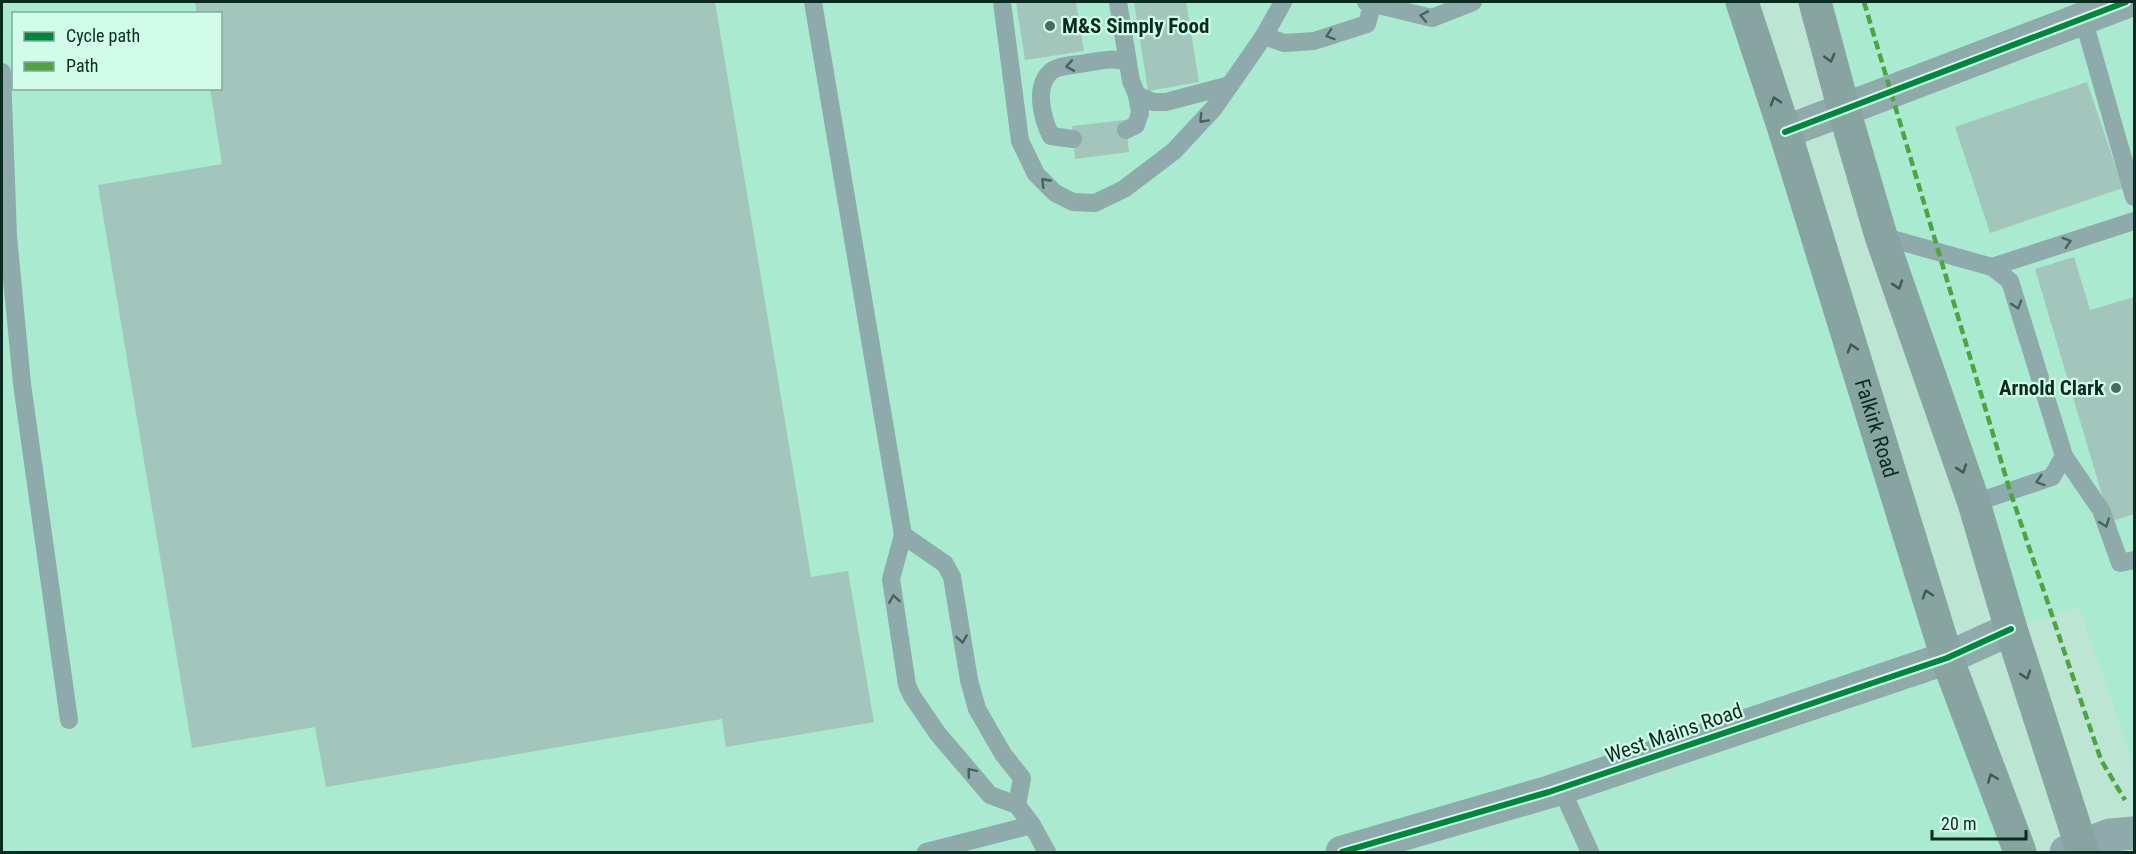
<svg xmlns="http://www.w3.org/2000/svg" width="2136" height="854" font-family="'Roboto Condensed',sans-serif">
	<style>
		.built { fill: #a9ead0; fill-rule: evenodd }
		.building { fill: #a3c6bc }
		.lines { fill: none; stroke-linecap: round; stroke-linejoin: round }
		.service { stroke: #8eaaaa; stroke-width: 18 }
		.minor { stroke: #8eaaaa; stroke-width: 33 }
		.primary { stroke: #87a4a0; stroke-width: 33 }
		.quiet { stroke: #4da441; stroke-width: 4.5; stroke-dasharray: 9 4.5; stroke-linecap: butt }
		.cycleway-casing { stroke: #d1fce9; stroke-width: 10 }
		.cycleway { stroke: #00873e; stroke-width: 6 }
		.oneway { stroke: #46645e }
		.oneway2 { stroke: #3d5b53 }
		.poi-dot { fill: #4a6c5f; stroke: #d1fce9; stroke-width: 2 }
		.labels { text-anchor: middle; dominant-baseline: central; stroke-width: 4.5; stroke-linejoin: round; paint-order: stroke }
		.poi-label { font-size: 21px; font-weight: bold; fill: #0c2b20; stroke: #d1fce9; text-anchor: start }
		.street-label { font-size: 21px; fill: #0c2b20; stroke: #d1fce9 }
	</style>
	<rect width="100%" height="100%" fill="#bce5d4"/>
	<g class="built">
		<path d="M2 2H1742L2020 852H2ZM14 14H220V88H14Z"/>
		<polygon points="1815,2 2133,2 2131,23 2134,22 2134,767 2079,606 2011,629"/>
	</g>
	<g class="building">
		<polygon points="195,2 715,2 811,577 848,571 874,722 726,747 722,719 326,787 315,727 192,748 98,185 222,164 210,88 220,88 220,14 197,14"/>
		<polygon points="1016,2 1076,2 1084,51 1025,60"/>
		<polygon points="1134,2 1186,2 1199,82 1148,91"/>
		<polygon points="2087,82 2123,188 1990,233 1955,127"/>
		<polygon points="1125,120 1129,152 1075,159 1072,126"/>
		<polygon points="2074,257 2090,310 2134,297 2134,514 2110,522 2035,269"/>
	</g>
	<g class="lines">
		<g class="service">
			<polyline points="813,2 903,535"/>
			<polyline points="1002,2 1020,141 1036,174 1055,193 1073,202 1095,203 1124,189 1174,151 1214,108 1264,36 1283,2"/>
			<polyline points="1118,2 1131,81 1137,95 1153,102 1166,102 1230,85"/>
			<polyline points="1366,2 1432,18 1473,2"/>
			<polyline points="2083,18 2134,197"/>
			<polyline points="1264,36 1284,43 1314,41 1367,24 1373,2"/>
			<polyline points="2,72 8,236 22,384 69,720"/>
			<polyline points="1126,130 1136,125 1140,113 1137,95"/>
			<path d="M1073 139 1051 136C1042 118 1033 84 1053 70 1061 65 1076 65 1086 63 1100 61 1113 57 1127 62"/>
			<polyline points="1881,236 1992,267 2010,281 2064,456 2052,477 1974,503"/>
			<polyline points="1992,267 2134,221"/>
			<polyline points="2064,456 2101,510 2120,563 2134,560"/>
			<polyline points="1561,788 1590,852"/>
			<polyline points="1017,805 1022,778 1003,754 977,709 969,680 952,577 945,564 903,535 891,579 907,685 912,696 938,734 990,795 1017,805 1032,825"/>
			<polyline points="926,852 1032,825 1047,852"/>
		</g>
		<g class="minor">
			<polyline points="1785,132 2126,2"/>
			<polyline points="1342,852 1549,792 1947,658 2011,629"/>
			<polyline points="2066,852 2110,835 2134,833"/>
		</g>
		<g class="primary">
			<path id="s1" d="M1742 2 1785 132 1947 658 2020 852"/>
			<polyline points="1815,2 1844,110 1881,236 1974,503 2011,629 2083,852"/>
		</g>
		<polyline class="quiet" points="1864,2 2010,491 2101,760 2125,800"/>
		<defs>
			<g id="cycleway">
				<polyline points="1785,132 2126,2"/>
				<polyline points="1342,852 1549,792 1947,658 2011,629"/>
			</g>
		</defs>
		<use href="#cycleway" class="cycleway-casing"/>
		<use href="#cycleway" class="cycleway"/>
	</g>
	<defs><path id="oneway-chevron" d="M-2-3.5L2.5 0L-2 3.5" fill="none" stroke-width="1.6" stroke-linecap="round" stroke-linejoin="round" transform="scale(1.5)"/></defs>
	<g class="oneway">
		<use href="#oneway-chevron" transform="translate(1424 16) rotate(-169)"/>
		<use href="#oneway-chevron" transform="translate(1330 35) rotate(162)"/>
		<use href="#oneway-chevron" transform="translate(1070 66) rotate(170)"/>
		<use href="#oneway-chevron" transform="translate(1203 119) rotate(133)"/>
		<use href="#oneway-chevron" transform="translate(1045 182) rotate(-134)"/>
		<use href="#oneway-chevron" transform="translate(2067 242) rotate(-18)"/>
		<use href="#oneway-chevron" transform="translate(2017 305) rotate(73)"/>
		<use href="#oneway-chevron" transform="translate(2040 481) rotate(162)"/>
		<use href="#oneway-chevron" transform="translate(2105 523) rotate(70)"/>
		<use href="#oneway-chevron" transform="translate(894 599) rotate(-99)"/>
		<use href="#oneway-chevron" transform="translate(962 639) rotate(81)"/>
		<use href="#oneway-chevron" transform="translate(971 772) rotate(-130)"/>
	</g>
	<g class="oneway2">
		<use href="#oneway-chevron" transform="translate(1830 58) rotate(75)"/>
		<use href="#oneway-chevron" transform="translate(1775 101) rotate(-108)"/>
		<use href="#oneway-chevron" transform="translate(1898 285) rotate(71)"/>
		<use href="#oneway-chevron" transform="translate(1852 348) rotate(-107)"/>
		<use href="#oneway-chevron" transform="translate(1962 469) rotate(71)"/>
		<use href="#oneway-chevron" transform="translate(1927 594) rotate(-107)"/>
		<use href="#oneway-chevron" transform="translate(2026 675) rotate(72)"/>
		<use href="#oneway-chevron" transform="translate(1992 778) rotate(-111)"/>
	</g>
	<g class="poi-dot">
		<circle cx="1050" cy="26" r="6"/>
		<circle cx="2116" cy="388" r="6"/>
	</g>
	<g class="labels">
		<g class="poi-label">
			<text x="1062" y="26">M&amp;S Simply Food</text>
			<text x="2104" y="388" text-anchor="end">Arnold Clark</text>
		</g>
		<g class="street-label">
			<text stroke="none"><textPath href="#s1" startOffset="447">Falkirk Road</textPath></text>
			<text transform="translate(1674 733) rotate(-19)">West Mains Road</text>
		</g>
	</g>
	<rect width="2136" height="854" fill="none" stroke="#0c2b20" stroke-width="6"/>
	<rect x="12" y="12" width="210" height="78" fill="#d1fce9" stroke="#82a899" stroke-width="1.5"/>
	<rect x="24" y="32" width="30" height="9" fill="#00873e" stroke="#82a899" stroke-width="1.5"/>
	<text x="66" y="42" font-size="18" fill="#0c2b20">Cycle path</text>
	<rect x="24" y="62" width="30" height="9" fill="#4da441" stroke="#82a899" stroke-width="1.5"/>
	<text x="66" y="72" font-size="18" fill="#0c2b20">Path</text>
	<path d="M1932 830v9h94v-9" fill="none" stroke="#0c2b20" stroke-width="3"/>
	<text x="1941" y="830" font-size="18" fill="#0c2b20" stroke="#d1fce9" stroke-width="4.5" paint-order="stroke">20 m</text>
</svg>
